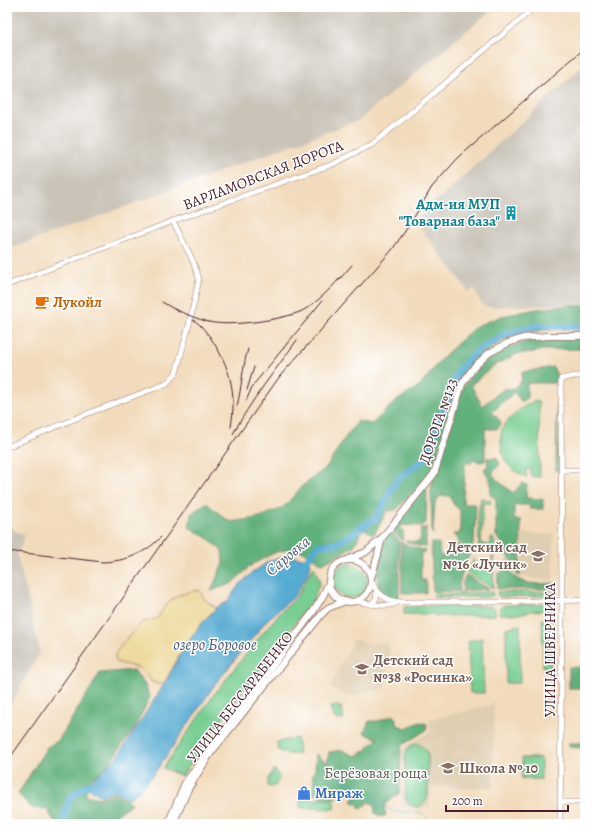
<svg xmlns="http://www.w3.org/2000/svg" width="592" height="831" font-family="Alegreya,serif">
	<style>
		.built { fill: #dfceb1 }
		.industrial { fill: #c9c3b8 }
		.green { fill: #77cd92; stroke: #60765e }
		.forest { fill: #61b07c; stroke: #566854 }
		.sand { fill: #eeda9e; stroke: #9c7c64 }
		.water { fill: #56abd2; stroke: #50657e }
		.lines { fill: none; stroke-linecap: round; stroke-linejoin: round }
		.stream { stroke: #56abd2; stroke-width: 1 }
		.river { stroke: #56abd2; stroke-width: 7 }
		.minor-casing { stroke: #9e7d74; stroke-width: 6 }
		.major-casing { stroke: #9e7d74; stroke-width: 8 }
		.minor { stroke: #fff; stroke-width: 5 }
		.major { stroke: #fff; stroke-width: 6 }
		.rail { stroke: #4a1f2b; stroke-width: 1 }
		.labels { text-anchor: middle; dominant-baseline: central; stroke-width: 3; stroke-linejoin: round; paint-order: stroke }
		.street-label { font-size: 15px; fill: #4a1f2b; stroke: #fff }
		.culture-label { font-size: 15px; font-weight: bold; fill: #0d838f; stroke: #fff; text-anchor: end }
		.food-label { font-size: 15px; font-weight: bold; fill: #c56008; stroke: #fff; text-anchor: start }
		.education-label { font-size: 15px; font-weight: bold; fill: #785e54; stroke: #fff; text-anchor: start }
		.park-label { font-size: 15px; fill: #5a5c4f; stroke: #fff }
		.shop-label { font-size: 15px; font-weight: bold; fill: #366cbe; stroke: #fff; text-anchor: start }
		.water-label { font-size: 16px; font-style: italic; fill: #4f5e76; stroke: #fff }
	</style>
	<rect width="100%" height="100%" fill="#fff"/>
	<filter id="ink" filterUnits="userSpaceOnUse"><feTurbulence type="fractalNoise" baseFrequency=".025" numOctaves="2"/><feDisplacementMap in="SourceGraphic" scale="8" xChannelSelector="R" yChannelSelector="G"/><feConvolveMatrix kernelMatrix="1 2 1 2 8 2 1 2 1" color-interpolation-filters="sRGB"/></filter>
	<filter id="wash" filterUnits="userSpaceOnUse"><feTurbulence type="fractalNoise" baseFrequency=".012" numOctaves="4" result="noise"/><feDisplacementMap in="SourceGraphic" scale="16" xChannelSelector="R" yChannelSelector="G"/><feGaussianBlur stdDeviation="0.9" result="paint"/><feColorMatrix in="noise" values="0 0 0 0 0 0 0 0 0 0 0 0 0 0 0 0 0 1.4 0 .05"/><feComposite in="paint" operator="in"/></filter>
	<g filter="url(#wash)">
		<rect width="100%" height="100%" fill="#f2dbbc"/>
		<g class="built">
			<polygon points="522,534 554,534 553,580 532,579 530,577 522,577"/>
			<polygon points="352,640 360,640 362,642 367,644 388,642 390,657 389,666 386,667 386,688 347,697 329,686 338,672 337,671 352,644"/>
			<polygon points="494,704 493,788 431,787 430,808 402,807 403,748 430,732 429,720"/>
		</g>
		<g class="industrial">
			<polygon points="7,7 495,7 359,120 7,250"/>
			<polygon points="585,64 585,304 486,307 482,304 477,296 475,288 468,292 463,284 415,221"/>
			<polygon points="7,526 25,536 17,555 20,569 21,570 40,652 7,711"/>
		</g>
		<g class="green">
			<path d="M537 401 539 404 540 477H532L529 468 526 470 527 477C509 471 502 460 501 442 501 436 501 429 505 424 508 420 512 417 516 413 522 408 529 402 537 401Z"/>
			<polygon points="557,402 558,402 558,471 556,471"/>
			<polygon points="481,498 490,500 491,503 483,503 481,544 491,545 491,538 493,538 496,545 492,552 476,551 479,543 478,515"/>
			<polygon points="492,557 494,557 493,588 467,573 474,558 474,569 491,569"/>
			<circle cx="350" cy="581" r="17"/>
			<polygon points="314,566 320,582 313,600 204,743 182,776 163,768 215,693 262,634 280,613 296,598"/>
			<polygon points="493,592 493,595 490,597 435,598 433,597 433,595"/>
			<polygon points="497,592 552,592 551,596 499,597"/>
			<polygon points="551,604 550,610 531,611 520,614 499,614 500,608 505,605"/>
			<polygon points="420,606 490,606 495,609 495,615 435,616 432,614 404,614 404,607"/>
			<polygon points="542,619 550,619 551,667 543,667"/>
			<polygon points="520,625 520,683 506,683 506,628"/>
			<polygon points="482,638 484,693 470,693 468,641"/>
			<polygon points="336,706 341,707 344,719 338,720 333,717 330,707"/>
			<polygon points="297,738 299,754 286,754 278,750 277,742"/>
			<path d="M416 743C423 746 426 748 428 756V795C425 808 414 812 406 800L405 755C407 748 410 746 416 743Z"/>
			<rect x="522" y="758" width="19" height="21"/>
			<polygon points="274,769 280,778 275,786 268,787 268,779"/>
			<polygon points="300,799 334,799 334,809 300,808"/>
		</g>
		<g class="forest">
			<path d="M570 305 585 306V330C542 328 503 330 473 365 469 370 462 375 460 381 453 400 448 418 443 437 439 448 436 461 430 471 421 486 407 498 396 510L387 511 374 535 363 528 354 546 323 564 302 551 289 549 276 552 253 564 231 584 211 591 223 563 222 551 209 539 189 527 191 514 206 503 230 522 257 518 280 509 287 504 302 486 327 467 342 442 358 421 372 424 396 401 420 386 442 358 476 326 502 316 537 309Z"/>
			<path d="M549 338H585V349L541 350 536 352 517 354 493 366 471 385 482 406 505 388 512 389 521 382 522 372 553 367 559 380H556L555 383H528L527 387V398L522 402 514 392 492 412 501 422 498 429H485V461L479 462 474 459 471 463H465L463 504H475L476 506 474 542 471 550 461 544 453 534H460V510L453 504 451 497C444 494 439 495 435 503L433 534 432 533 431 490 433 478 464 385 474 372 491 356 504 349 525 342Z"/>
			<polygon points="487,458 497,458 500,464 492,473 497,480 513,493 522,483 527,485 526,498 543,499 543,509 530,509 529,505 514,505 514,520 521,520 520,577 515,572 509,556 507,556 507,549 496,536 496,499 490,495 491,482 484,469 488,466"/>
			<polygon points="425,487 427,492 426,523 421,526 401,525 401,530 403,530 403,540 393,532 391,527"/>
			<polygon points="426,527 426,547 418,546 406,542 406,541 420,542 421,529"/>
			<path d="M389 531 399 540V599C372 600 377 578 379 560 381 550 383 539 389 531Z"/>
			<polygon points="401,542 414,548 425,550 425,552 421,553 421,580 426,580 426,593 402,593"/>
			<polygon points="431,543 439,543 440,556 456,555 456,543 470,553 460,580 459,591 433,592"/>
			<path d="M507 560C508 564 509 569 511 573 520 586 541 584 554 583V589H497L498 574 506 569Z"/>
			<polygon points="466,575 489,589 462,591 463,582"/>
			<rect x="569" y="667" width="16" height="21"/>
			<polygon points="134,670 145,685 150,697 134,729 104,770 92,778 85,795 100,798 116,793 132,803 117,814 126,824 56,824 47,809 32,808 18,794 47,747 58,741 100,673"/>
			<polygon points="394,715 398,725 406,728 420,722 427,724 426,730 401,746 400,792 390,801 386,803 384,808 386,815 381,817 375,813 374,804 368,802 362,809 359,808 358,804 354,803 352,799 362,793 358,791 332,798 322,798 318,795 312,794 314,783 312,777 315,770 316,754 327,763 329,752 342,750 355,756 367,750 368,747 378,739 364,733 369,721 378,721"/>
			<path d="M569 743H585V779H583C582 769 585 762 585 751H582V748L569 747Z"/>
		</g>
		<path class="sand" d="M199 590 206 601 216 608 201 624 184 648 163 685 152 682 147 675 139 668 116 662 115 654 128 637 141 623 158 618C168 598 177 594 199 590Z"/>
		<polygon class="water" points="288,556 303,558 311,563 309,572 294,597 268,619 216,683 154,774 136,793 128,799 116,791 101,796 86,786 118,756 163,686 184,648 201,624 216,608 227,602 238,586 252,573 269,561"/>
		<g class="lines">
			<g class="stream">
				<polyline points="328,766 335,775 341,779 355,784 365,793 394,812 420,812 423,814"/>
				<polyline points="426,817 432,824"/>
			</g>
			<g class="river">
				<polyline points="301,567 318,546 338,543 376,518 397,480 426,458 459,369 479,350 505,334 538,326 585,327"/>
				<polyline points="62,824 70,797 86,786 95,784"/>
			</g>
		</g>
	</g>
	<g filter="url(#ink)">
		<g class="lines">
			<defs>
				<g id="minor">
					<polyline points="7,285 173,221 333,164 371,145 402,120 535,7"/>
					<polyline points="7,447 89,413 166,384 176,373 190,321 199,279 193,261 173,221"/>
					<polyline points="561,470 585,470"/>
					<path d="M371 580C376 593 385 600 398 602H497L585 600"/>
					<path d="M355 601C366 603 389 609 398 602"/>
					<polyline points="371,604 376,599 377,591"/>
					<polyline points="560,802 585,802"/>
					<polyline points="560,824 562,612 561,379 574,376 585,376"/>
				</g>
				<g id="major">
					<polyline points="349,559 366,552 382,538 434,474 462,384 474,367 489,353 508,343 523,338 547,336 585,336"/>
					<circle cx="350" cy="581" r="21"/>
					<polyline points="371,578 377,558 382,538"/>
					<polyline points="168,824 185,783 201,761 313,612 323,596 329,582"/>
					<polyline points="173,824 188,789 210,754 322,614 328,608 345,601"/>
				</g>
			</defs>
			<use href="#minor" class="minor-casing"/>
			<use href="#major" class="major-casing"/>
			<use href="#minor" class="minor"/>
			<use href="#major" class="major"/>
			<g class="rail">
				<polyline points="338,281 352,265"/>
				<polyline points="162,302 179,312"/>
				<path d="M174 309C186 314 197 319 209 322 230 327 282 320 302 311 317 303 329 290 341 277"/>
				<path d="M193 320C200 323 205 331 210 337 230 366 237 392 231 427"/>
				<polyline points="247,390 254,367"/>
				<polyline points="246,401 253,385 259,378 322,301"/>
				<path d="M237 406C242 387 242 368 248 349"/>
				<path d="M233 434C251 400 275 371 297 340"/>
				<path d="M7 551 103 562C126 561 145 554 161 537"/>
				<polyline points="7,762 280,376 392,250 410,224 432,187 458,158 585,48"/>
			</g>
		</g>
	</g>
	<defs>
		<symbol id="building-bare" viewBox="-9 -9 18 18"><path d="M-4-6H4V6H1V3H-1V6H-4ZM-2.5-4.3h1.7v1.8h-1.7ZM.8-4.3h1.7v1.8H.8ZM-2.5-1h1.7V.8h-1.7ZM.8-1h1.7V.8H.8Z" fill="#0f9aa8" stroke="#fff" stroke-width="2.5" paint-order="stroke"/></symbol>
		<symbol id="cafe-bare" viewBox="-9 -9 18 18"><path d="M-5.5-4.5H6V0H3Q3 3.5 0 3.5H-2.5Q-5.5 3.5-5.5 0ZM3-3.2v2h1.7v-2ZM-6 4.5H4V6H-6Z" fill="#e8710a" stroke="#fff" stroke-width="2.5" paint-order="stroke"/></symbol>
		<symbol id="school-bare" viewBox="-9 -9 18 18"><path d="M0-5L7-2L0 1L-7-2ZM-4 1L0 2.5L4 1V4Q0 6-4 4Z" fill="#8d6e63" stroke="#fff" stroke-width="2.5" paint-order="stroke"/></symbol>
		<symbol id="shop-bare" viewBox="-9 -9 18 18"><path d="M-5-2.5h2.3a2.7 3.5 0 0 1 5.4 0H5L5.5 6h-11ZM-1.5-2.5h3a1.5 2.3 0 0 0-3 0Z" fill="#3f7fe0" stroke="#fff" stroke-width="2.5" paint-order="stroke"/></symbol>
	</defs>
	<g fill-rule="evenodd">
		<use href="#building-bare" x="501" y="203" width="20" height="20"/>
		<use href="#cafe-bare" x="32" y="292" width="20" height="20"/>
		<use href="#school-bare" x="528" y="546" width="20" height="20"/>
		<use href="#school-bare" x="352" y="659" width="20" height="20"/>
		<use href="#school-bare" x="438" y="758" width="20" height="20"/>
		<use href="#shop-bare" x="294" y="783" width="20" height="20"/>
	</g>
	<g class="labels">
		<g class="street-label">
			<text transform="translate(263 175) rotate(-21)">ВАРЛАМОВСКАЯ ДОРОГА</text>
			<text transform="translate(438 421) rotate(-71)">ДОРОГА №123</text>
			<text transform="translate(550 650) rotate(-90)">УЛИЦА ШВЕРНИКА</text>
			<text transform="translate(240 697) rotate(-52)">УЛИЦА БЕССАРАБЕНКО</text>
		</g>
		<g class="culture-label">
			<text x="500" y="204">Адм-ия МУП<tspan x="500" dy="17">"Товарная база"</tspan></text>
		</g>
		<g class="food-label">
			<text x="53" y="302">Лукойл</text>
		</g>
		<g class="education-label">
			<text x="527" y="547" text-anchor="end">Детский сад<tspan x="527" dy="17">№16 «Лучик»</tspan></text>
			<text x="373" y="660">Детский сад<tspan x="373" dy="17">№38 «Росинка»</tspan></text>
			<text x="459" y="768">Школа № 10</text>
		</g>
		<g class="park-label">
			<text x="376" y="773">Берёзовая роща</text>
		</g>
		<g class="shop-label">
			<text x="315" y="793">Мираж</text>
		</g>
		<g class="water-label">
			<text transform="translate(288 556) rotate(-40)">Саровка</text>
			<text x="215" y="645">озеро Боровое</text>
		</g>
	</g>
	<rect width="592" height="831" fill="none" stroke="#fff" stroke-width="24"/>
	<path d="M446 805v6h122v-6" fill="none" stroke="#4a1f2b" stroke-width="2"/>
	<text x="452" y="805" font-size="12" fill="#4a1f2b" stroke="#ffffff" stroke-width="3" paint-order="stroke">200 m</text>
</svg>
